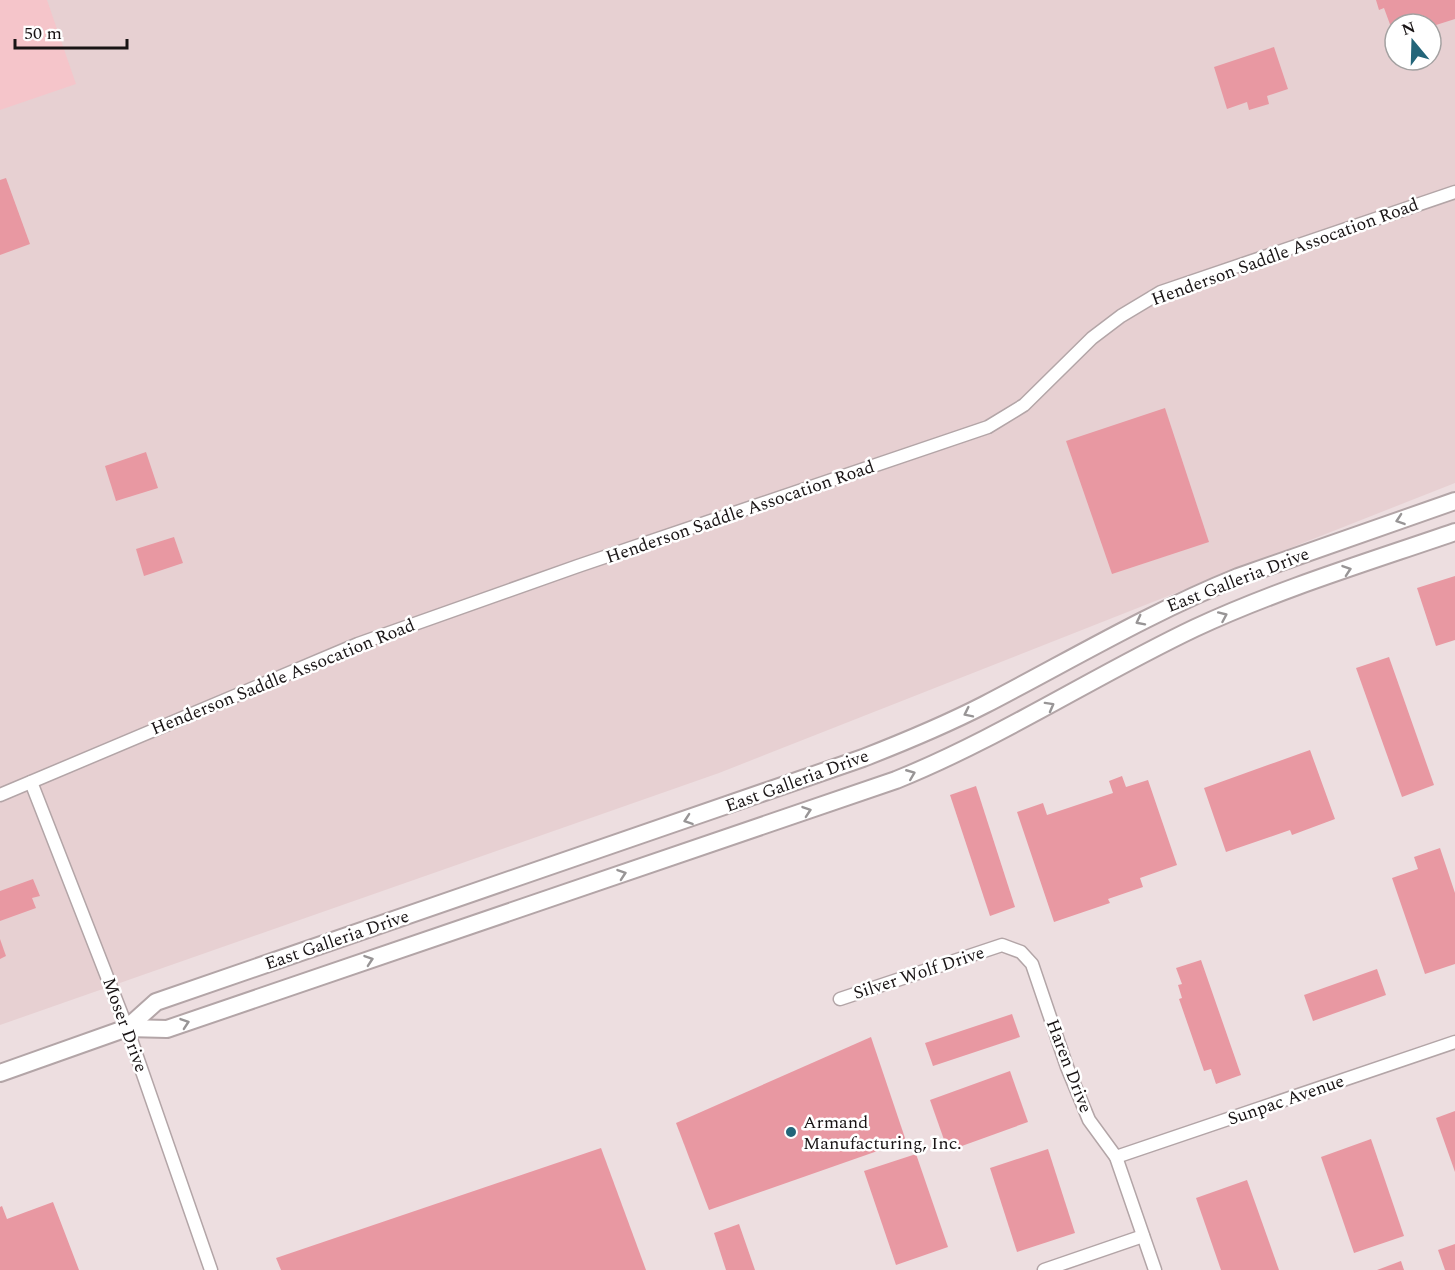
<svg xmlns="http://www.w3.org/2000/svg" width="1455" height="1270" font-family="Spectral,serif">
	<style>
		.built { fill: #e7d0d2; fill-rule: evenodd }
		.green { fill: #f5c5ca }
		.building { fill: #e898a2 }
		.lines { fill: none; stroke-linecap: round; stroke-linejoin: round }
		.minor-casing { stroke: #b3a5a7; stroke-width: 15 }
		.secondary-casing { stroke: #b3a5a7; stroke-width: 20 }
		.minor { stroke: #fff; stroke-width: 12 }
		.secondary { stroke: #fff; stroke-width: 16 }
		.oneway { stroke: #989596 }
		.poi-dot { fill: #236579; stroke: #fff; stroke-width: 2 }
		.labels { text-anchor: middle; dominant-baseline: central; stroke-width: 5; stroke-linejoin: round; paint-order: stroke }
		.street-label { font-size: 18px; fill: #191415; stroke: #fff }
		.poi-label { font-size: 18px; fill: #191415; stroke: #fff; text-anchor: start }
	</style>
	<rect width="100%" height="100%" fill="#eddee0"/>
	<path class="built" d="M0 0H1455V483L719 773 0 1025ZM1395 24H1431V60H1395Z"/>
	<polygon class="green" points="0,0 47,0 76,84 0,110"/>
	<g class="building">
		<polygon points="1376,0 1455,0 1455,19 1436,25 1438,30 1431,32 1431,24 1395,24 1395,38 1384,8 1379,10"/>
		<polygon points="1274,47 1288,89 1267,96 1269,104 1249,110 1247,102 1227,109 1214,67"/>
		<polygon points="6,178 30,244 0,255 0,180"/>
		<polygon points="1165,408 1209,542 1112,574 1066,441"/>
		<polygon points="146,452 158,488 116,501 105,466"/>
		<polygon points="174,537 183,563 144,576 136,549"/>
		<polygon points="1455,576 1455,640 1436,646 1417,588"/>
		<polygon points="1389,657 1434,785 1402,797 1356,668"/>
		<polygon points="1310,750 1335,819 1292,835 1290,830 1226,852 1204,788"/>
		<polygon points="1122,776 1126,787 1148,780 1177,865 1140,878 1143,887 1108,899 1110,903 1054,922 1017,812 1043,803 1047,815 1113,793 1109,781"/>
		<polygon points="976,786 1015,907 990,916 950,795"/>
		<polygon points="1440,848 1455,893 1455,964 1425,974 1392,878 1418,869 1414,857"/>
		<polygon points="33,879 40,896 32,898 36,908 0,921 0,891"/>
		<polygon points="0,939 6,956 0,959"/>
		<polygon points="1201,960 1241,1075 1216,1084 1211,1069 1204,1071 1179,999 1182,998 1178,985 1182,984 1176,968"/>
		<polygon points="1377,969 1386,995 1313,1021 1304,995"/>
		<polygon points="1012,1014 1020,1037 933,1066 925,1043"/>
		<polygon points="871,1037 906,1141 709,1210 676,1123"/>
		<polygon points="1010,1071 1028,1122 948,1151 930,1100"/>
		<polygon points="1455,1111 1455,1172 1436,1118"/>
		<polygon points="1371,1139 1404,1236 1354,1253 1321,1157"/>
		<polygon points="601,1148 646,1270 281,1270 276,1258"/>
		<polygon points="1048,1149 1075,1233 1017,1252 990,1168"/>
		<polygon points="916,1154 948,1247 896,1265 864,1171"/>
		<polygon points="1247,1180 1279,1270 1221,1270 1196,1198"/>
		<polygon points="53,1202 79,1270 0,1270 0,1207 2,1206 7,1219"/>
		<polygon points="739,1224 755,1270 726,1270 714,1233"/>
		<polygon points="1455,1244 1455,1270 1445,1270 1438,1250"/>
		<polygon points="1401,1261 1404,1270 1377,1270"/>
	</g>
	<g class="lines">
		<defs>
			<g id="minor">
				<polyline points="31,782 127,1028 211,1270"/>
				<polyline points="0,795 358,644 578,566 988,427 1024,405 1092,338 1121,316 1161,292 1455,192"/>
				<polyline points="840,999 1002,945 1021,952 1032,964 1067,1067 1089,1120 1116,1157 1155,1270"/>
				<polyline points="1116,1157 1455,1042"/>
				<polyline points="1044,1270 1143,1236"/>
			</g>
			<g id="secondary">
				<path d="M127 1028 156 1002 863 758C904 742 945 725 984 705 1069 661 1149 613 1238 577L1455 501"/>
				<path d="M0 1073 127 1028 167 1029 896 780C1000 738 1094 676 1195 628 1279 589 1368 562 1455 532"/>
			</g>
		</defs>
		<use href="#minor" class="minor-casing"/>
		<use href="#secondary" class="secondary-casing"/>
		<use href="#minor" class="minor"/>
		<use href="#secondary" class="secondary"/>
	</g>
	<defs><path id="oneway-chevron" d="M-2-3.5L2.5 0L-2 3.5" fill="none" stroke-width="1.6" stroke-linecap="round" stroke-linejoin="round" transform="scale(1.5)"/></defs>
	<g class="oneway">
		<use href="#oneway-chevron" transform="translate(1400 520) rotate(161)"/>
		<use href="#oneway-chevron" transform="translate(1347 570) rotate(-19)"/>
		<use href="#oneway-chevron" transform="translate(1223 616) rotate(-24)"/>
		<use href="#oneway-chevron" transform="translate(1140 621) rotate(153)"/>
		<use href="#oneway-chevron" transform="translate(1050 706) rotate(-29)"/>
		<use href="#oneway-chevron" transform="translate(968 713) rotate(154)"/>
		<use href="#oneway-chevron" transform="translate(911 774) rotate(-22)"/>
		<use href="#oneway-chevron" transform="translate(807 811) rotate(-19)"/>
		<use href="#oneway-chevron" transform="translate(688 820) rotate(161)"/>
		<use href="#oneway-chevron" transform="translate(622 874) rotate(-19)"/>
		<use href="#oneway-chevron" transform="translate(369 960) rotate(-19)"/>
		<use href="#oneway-chevron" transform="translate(185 1023) rotate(-19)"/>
	</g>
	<circle class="poi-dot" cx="791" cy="1132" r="6"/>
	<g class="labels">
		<g class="street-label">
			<text transform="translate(1285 252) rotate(-20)">Henderson Saddle Assocation Road</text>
			<text transform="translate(740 512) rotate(-19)">Henderson Saddle Assocation Road</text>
			<text transform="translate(1238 580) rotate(-21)">East Galleria Drive</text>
			<text transform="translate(283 677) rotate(-22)">Henderson Saddle Assocation Road</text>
			<text transform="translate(797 781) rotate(-20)">East Galleria Drive</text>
			<text transform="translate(337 940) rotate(-19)">East Galleria Drive</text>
			<text transform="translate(919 973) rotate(-18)">Silver Wolf Drive</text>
			<text transform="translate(125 1025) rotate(70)">Moser Drive</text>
			<text transform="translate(1069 1066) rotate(69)">Haren Drive</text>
			<text transform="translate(1286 1100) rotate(-19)">Sunpac Avenue</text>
		</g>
		<g class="poi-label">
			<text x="803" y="1122">Armand<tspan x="803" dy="21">Manufacturing, Inc.</tspan></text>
		</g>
	</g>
	<g transform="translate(1413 42) rotate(341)"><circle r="28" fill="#ffffff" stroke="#a3a1a1" stroke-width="1.5"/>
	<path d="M0-4.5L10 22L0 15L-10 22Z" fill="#236579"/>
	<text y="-9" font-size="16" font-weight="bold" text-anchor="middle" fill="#191415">N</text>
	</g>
	<path d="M15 39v9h112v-9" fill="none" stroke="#191415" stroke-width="3"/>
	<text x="24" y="39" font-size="18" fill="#191415" stroke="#ffffff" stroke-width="4.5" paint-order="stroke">50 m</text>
</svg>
